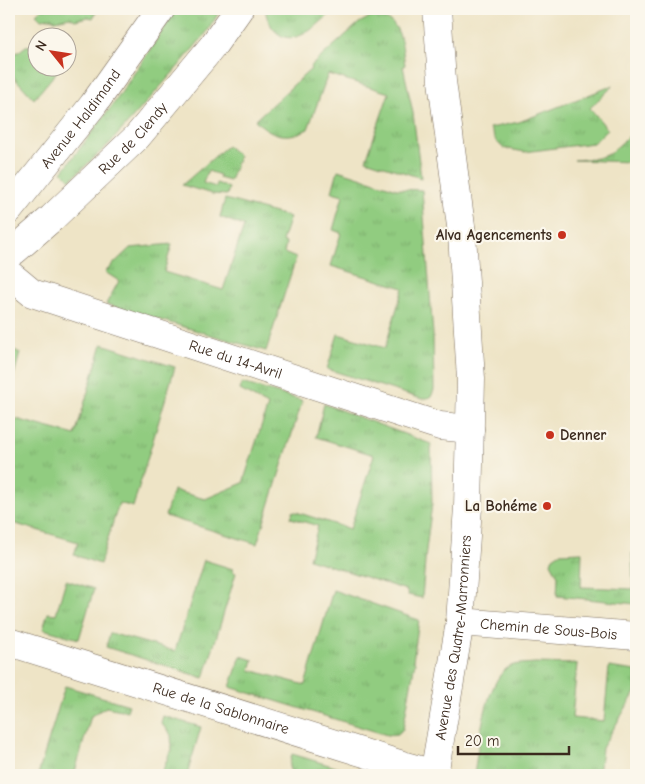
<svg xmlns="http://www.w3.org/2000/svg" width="645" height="784" font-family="'Comic Neue',sans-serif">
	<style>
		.grass { fill: url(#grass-tufts); stroke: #667b4f }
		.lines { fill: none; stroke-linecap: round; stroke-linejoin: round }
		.minor-casing { stroke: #7a6b59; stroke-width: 29 }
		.tertiary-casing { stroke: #7a6b59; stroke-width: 29 }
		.secondary-casing { stroke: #7a6b59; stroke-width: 29 }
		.minor { stroke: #fff; stroke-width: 28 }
		.tertiary { stroke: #fff; stroke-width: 28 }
		.secondary { stroke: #fff; stroke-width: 28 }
		.poi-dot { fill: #c8321e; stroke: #fbf7ec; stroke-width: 2 }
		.labels { text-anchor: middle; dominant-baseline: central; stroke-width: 4.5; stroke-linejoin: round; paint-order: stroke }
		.street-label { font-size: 15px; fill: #3b2a1e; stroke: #fbf7ec }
		.poi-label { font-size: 15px; font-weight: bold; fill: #3b2a1e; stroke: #fbf7ec; text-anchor: end }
	</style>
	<defs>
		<pattern id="grass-tufts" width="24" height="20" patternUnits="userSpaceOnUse" patternTransform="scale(1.25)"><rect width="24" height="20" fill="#91cc80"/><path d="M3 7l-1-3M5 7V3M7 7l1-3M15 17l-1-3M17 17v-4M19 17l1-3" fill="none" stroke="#7eaf6e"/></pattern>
	</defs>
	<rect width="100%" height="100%" fill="#fbf7ec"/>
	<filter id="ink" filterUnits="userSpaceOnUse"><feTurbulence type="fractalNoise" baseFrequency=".02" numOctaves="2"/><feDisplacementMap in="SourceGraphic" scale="10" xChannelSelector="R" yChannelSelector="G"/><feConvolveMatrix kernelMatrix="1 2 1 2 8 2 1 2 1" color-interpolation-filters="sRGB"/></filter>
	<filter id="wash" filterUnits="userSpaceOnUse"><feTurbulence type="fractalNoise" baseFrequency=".0096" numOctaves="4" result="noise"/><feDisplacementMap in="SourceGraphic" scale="20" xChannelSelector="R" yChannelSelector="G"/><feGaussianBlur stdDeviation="1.12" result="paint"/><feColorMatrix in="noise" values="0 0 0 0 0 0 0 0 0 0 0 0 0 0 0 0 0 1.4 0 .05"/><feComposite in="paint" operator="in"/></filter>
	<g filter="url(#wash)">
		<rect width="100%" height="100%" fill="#eee4c6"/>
		<g class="grass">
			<polygon points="42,9 98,9 93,18 88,17 75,20 70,17 55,20 51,18 41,19 36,14"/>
			<polygon points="177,9 221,9 207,32 177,68 110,143 70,180 62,172 115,102"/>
			<path d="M266 9H335C320 23 291 54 272 27 269 22 265 15 266 9Z"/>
			<path d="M370 17C402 15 401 41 405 65L403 66 413 113 421 178 366 160 389 93 328 74 308 129C287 140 272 136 255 120L311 69 310 67 359 23Z"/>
			<polygon points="37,45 38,68 60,68 34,99 9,72 9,48 17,53 26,46"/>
			<polygon points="614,85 590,108 608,130 593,143 525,152 503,148 496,141 490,128 519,122"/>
			<polygon points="636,130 636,147 633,148 631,162 574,160 598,158 609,154"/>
			<polygon points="227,146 239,156 230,181 219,178 220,175 208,171 203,183 216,187 217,183 229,188 227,195 212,194 182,185"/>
			<polygon points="338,170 397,189 422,190 433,334 434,390 431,397 422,399 327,369 338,334 385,348 403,288 331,266 341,233 333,230 343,195 332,192"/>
			<polygon points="225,199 290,217 282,241 286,243 284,253 296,258 266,351 106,304 119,281 105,272 130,248 172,244 164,272 223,290 244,226 220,217"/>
			<polygon points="102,344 175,367 133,507 119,503 100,564 74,555 78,542 9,522 9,417 75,435"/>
			<polygon points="9,347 20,353 9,394"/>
			<polygon points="242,383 301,400 302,402 257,544 165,516 173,490 205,499 243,483 268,405 240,390"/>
			<polygon points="324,404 431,444 432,504 426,550 422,598 408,595 406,590 309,559 318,526 291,518 293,511 350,529 374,455 316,437"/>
			<polygon points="582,552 581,587 633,589 632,553 636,553 636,604 557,596 558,576 551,563 553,557 559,553"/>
			<polygon points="204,560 233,569 233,572 236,573 204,678 106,647 110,633 175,651"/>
			<polygon points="66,580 94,589 79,639 43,629 48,613 56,614"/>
			<polygon points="333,590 419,620 413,661 415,662 403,729 398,734 387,735 230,687 241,656 253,660 250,670 305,685"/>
			<path d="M535 663 577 664 572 718 604 721 609 667 636 671V691L602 748 599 775H474C478 750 485 680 509 667 516 663 527 664 535 663Z"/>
			<polygon points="65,686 129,705 127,711 106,707 91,716 74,775 38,775"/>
			<polygon points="163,716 201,727 187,775 161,775 170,752 172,751 171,735 161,723"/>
			<polygon points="292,754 362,775 293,775 289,768"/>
		</g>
	</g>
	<g filter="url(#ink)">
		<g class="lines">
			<defs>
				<g id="minor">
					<path id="s1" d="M9 274 32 293 440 426 470 429"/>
					<path id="s2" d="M460 622 636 636"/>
					<path id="s3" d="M9 642 409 767 435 774"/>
				</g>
				<g id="tertiary">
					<path id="s4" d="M434 775 460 622 468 507 471 379 462 234 442 81 437 9"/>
				</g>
				<g id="secondary">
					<path id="s5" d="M9 210 93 105 161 9"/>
					<path id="s6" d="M9 252 14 251 52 218 137 137 212 47 239 9"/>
				</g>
			</defs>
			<use href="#minor" class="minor-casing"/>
			<use href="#tertiary" class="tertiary-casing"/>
			<use href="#secondary" class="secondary-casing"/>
			<use href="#minor" class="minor"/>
			<use href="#tertiary" class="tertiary"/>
			<use href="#secondary" class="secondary"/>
		</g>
	</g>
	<g class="poi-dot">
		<circle cx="562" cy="235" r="5"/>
		<circle cx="550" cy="435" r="5"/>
		<circle cx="547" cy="506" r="5"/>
	</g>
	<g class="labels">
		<g class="street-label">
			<text stroke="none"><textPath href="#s5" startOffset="116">Avenue Haldimand</textPath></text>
			<text stroke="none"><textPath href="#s6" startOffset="169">Rue de Clendy</textPath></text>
			<text stroke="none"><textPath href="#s1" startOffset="244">Rue du 14-Avril</textPath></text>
			<text stroke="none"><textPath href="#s2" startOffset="89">Chemin de Sous-Bois</textPath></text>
			<text stroke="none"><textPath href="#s4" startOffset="139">Avenue des Quatre-Marronniers</textPath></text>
			<text stroke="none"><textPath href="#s3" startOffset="222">Rue de la Sablonnaire</textPath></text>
		</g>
		<g class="poi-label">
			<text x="552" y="235">Alva Agencements</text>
			<text x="560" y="435" text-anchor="start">Denner</text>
			<text x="537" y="506">La Bohéme</text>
		</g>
	</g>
	<rect width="645" height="784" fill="none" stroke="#fbf7ec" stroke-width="30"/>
	<g transform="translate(52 52) rotate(300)"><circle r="24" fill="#fbf7ec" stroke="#aea59a"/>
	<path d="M0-4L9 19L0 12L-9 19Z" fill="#c8321e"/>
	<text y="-8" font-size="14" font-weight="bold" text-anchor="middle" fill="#3b2a1e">N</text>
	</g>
	<path d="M458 746v8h111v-8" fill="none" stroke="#3b2a1e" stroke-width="2.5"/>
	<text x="465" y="746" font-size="15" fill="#3b2a1e" stroke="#fbf7ec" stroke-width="4" paint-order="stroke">20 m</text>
</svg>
